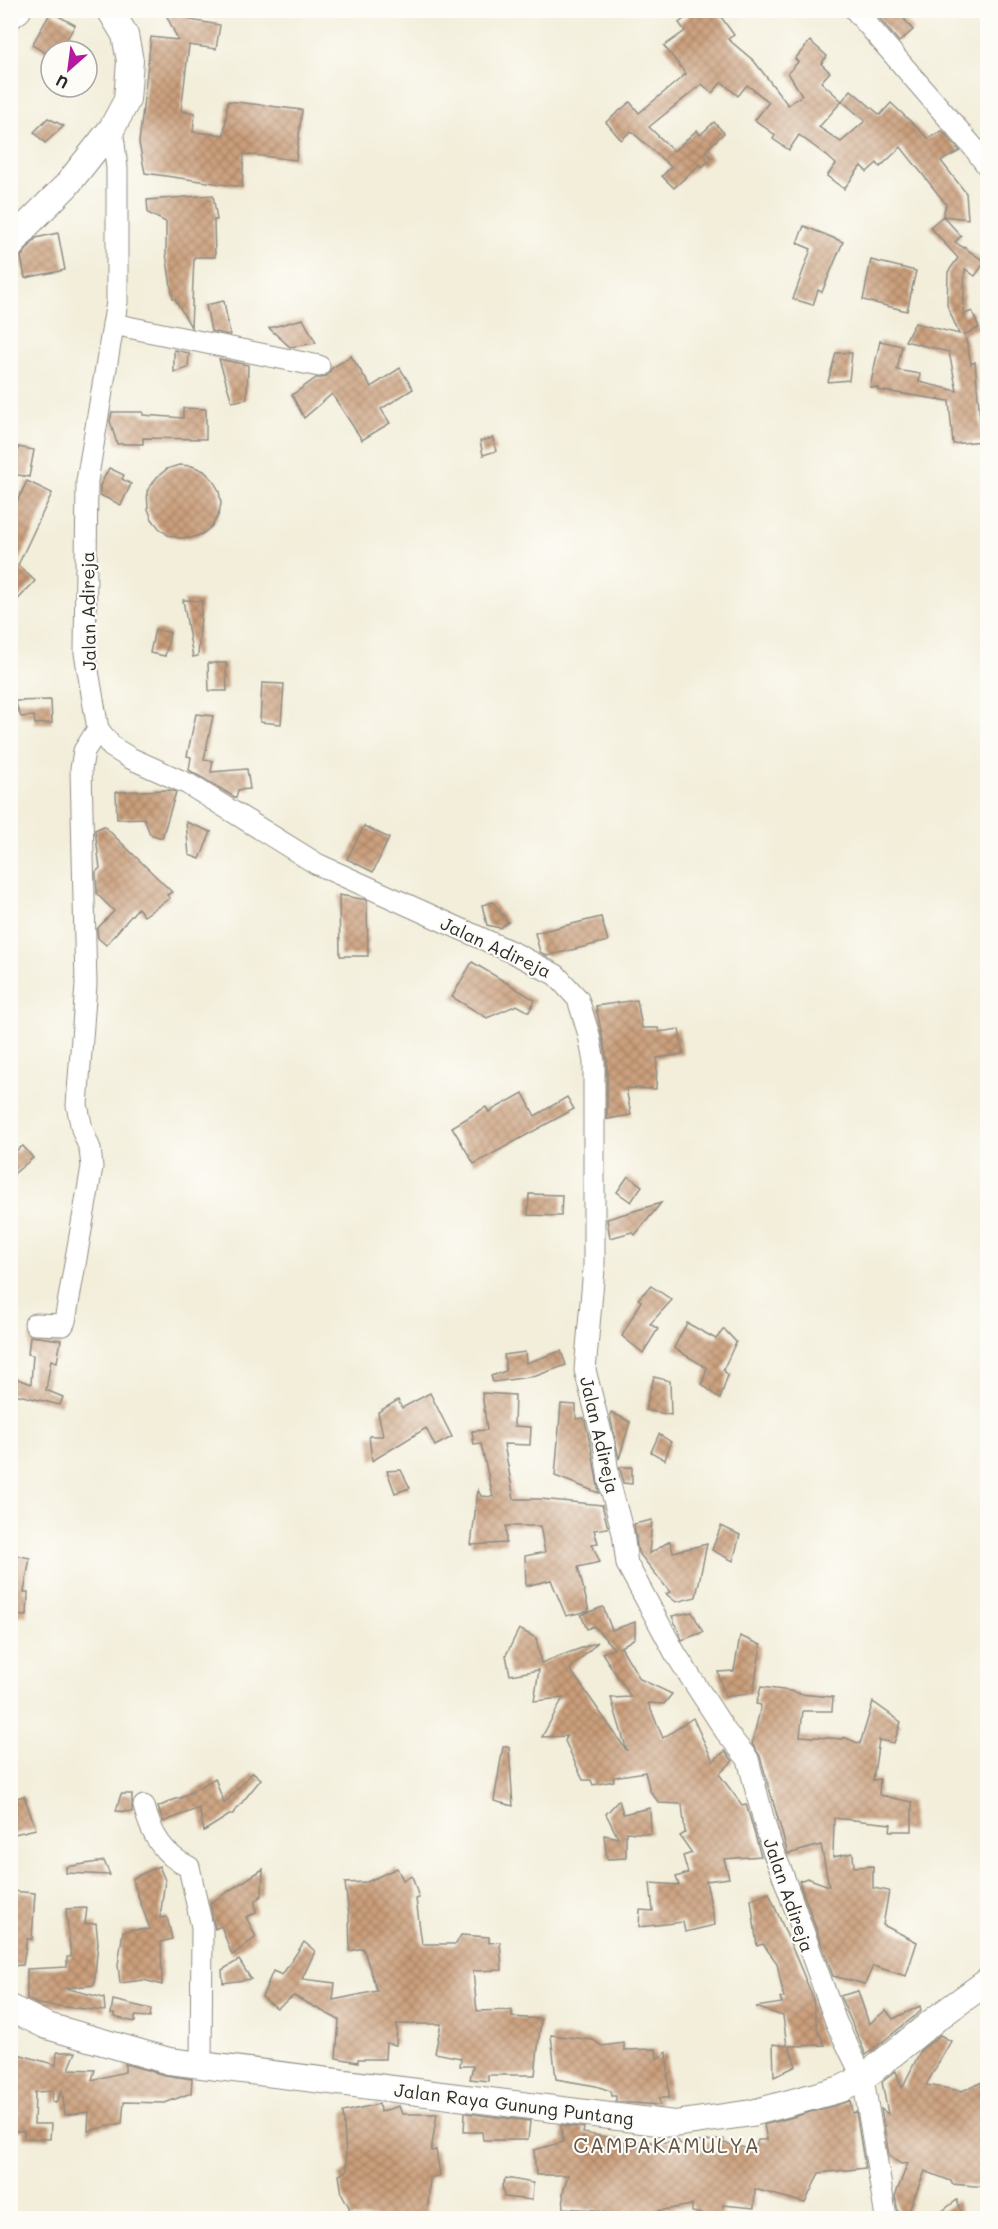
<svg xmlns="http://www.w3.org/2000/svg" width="998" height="2229" font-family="Mali,sans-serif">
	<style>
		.building { fill: url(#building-cross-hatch); fill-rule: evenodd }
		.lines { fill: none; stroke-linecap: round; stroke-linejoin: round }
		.minor-casing { stroke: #8f8c82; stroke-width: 23 }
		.tertiary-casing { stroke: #8f8c82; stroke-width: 28 }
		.minor { stroke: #fff; stroke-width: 21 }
		.tertiary { stroke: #fff; stroke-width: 26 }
		.labels { text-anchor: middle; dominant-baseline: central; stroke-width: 4.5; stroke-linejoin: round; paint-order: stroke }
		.street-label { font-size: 18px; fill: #2b2b2b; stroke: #fdfcf7 }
		.quarter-label { font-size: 21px; letter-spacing: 1.5px; fill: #635447; stroke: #fdfcf7 }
	</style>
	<defs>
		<pattern id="building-cross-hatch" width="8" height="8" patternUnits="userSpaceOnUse" patternTransform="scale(1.5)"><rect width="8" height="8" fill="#cb9f7b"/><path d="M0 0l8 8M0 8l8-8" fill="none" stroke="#a58265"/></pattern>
	</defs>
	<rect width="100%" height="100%" fill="#fdfcf7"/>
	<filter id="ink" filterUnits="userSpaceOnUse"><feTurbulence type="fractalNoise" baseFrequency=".0167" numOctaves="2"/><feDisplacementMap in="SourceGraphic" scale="12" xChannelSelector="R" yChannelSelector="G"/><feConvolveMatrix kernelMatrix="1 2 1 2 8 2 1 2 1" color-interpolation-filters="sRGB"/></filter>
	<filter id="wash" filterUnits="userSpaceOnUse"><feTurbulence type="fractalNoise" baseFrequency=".008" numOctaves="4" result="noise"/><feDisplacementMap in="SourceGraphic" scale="24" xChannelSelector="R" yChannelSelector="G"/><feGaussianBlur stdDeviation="1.35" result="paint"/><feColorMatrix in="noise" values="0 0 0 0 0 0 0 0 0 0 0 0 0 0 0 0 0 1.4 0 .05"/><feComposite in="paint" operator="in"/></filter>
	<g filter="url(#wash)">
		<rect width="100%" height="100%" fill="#f3eeda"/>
		<g id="blocks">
			<g class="building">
				<polygon points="164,10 191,10 190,20 220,25 216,49 189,45 181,111 195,113 193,132 224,135 228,101 302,110 296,160 244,154 242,187 145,173 139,143 151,37 178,40"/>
				<path d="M695 10H716L734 35 728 39 754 61 788 105 802 95 788 73 798 62 795 59 810 41 827 56 821 64 830 72 821 82 842 101 851 90 880 115 891 103 928 138 942 131 960 151 941 161 966 193 968 219 943 216 946 204 901 147 880 167 877 163 867 172 861 166 844 189 827 176 836 164 827 156 799 135 789 150 773 139 775 135 755 120 769 102 747 85 738 96 722 82 712 93 702 84 649 127 674 151 697 130 700 135 714 122 724 133 705 151 712 158 702 167 700 164 674 188 662 176 671 167 631 131 621 140 606 122 630 102 639 113 686 74 664 46 685 31 679 23ZM842 101 865 121 841 142 819 127Z"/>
				<polygon points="897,10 913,30 899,42 873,11"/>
				<polygon points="51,12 75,25 60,51 51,51 51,56 32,45"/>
				<polygon points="48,118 64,126 45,143 34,132"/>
				<polygon points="213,195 217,220 214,220 215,257 194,257 191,327 175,299 173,299 166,254 166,222 148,213 147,200"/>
				<polygon points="943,216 961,236 955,242 964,248 965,246 965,248 985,262 975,276 965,269 963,315 972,311 979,328 963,335 965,335 971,364 975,362 982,441 953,444 949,401 878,390 878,388 870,387 880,341 902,346 897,370 920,374 919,382 957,391 949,352 905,341 915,323 959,334 947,305 948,272 958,258 930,227"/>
				<polygon points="804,226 843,242 822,292 818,290 813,305 793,299 811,249 797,243"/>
				<polygon points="58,233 65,270 25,278 21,257 36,238"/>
				<polygon points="871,260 916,271 907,311 863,300"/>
				<polygon points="224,301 230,335 211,331 206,305"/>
				<polygon points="303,319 316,343 290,347 269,328"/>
				<polygon points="174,350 189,353 188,368 174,372"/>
				<polygon points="836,353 852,353 849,380 828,382"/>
				<polygon points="351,356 371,387 400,368 413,389 381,409 390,423 362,440 332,394 304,418 292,395 316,378 322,378 328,375 332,368"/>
				<polygon points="219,359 248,365 247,399 232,402"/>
				<polygon points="183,408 206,409 206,439 143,438 143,444 117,444 110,421 112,412 143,412 143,415 183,418"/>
				<polygon points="493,438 496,451 483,455 480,441"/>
				<polygon points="18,447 34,450 29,477 13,474"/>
				<polygon points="179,465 192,466 204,471 213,480 219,491 221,504 218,516 211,527 202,534 191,538 179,538 168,535 159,528 152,519 148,509 147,491 157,477 167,469"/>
				<polygon points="109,468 124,475 122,479 131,484 121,505 100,495 100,486"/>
				<polygon points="27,481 52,493 18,565 35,581 10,608 10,516"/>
				<polygon points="183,600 202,601 198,656 193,657"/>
				<polygon points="155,629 170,633 165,656 150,653"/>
				<polygon points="208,663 226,663 227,691 209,691"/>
				<polygon points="262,683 284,684 281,724 260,722"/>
				<polygon points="51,700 52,723 35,724 34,716 21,717 15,701"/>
				<polygon points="196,714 213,716 204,760 213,761 211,772 247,769 250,789 238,790 236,798 189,770 191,757 187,756"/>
				<polygon points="169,790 176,792 162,838 150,834 144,818 117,819 116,792"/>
				<polygon points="186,822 211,832 200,859 189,855"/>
				<polygon points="104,826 172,892 167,895 170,898 144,916 138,908 106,945 98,938 97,929 114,911 97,894 96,872 100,868 95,830"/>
				<polygon points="364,826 389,838 373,872 347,859"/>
				<polygon points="339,895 367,900 368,956 340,956"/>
				<polygon points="493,902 508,922 500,928 487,925 482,905"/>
				<polygon points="601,917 608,941 547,956 540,952 535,933"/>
				<polygon points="472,962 535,1000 529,1012 517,1005 487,1018 452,997"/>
				<polygon points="637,1000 642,1028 658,1028 659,1032 679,1029 683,1054 657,1058 656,1089 626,1088 631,1115 607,1119 607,1060 596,1006"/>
				<polygon points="523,1093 535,1116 567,1097 574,1109 474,1164 452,1127 486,1107 489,1112"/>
				<polygon points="23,1146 33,1158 10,1177 10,1155"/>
				<polygon points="628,1176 642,1186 631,1202 617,1192"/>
				<polygon points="529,1194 562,1195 561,1216 528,1215"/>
				<polygon points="661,1203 635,1235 632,1232 610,1238 607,1219"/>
				<polygon points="651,1286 672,1300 650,1324 658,1329 643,1353 622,1336 641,1301 638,1299"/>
				<polygon points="687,1323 716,1339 724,1329 736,1342 723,1370 728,1375 720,1399 702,1384 707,1368 674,1348"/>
				<polygon points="30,1336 61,1340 57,1362 51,1360 46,1390 63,1397 60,1405 10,1393 10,1376 31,1384 33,1355 28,1354"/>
				<polygon points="561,1351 566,1365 536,1376 493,1382 491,1376 506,1371 504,1355 525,1352 526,1363"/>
				<polygon points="654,1377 670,1381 671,1415 645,1410"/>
				<polygon points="430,1393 452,1437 435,1446 426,1428 372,1461 369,1436 383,1436 378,1412 398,1400 402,1408"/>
				<polygon points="482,1393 515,1395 514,1426 531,1427 530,1445 504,1444 514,1499 540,1499 602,1505 608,1528 594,1530 598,1543 592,1544 600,1562 578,1567 589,1611 566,1616 551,1580 526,1586 525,1556 545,1552 540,1526 506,1526 506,1543 471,1545 478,1490 481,1496 493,1497 481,1444 474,1445 472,1431 487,1430"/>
				<polygon points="561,1404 576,1405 576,1419 584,1418 591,1446 599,1493 555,1476"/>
				<polygon points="611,1412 630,1422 619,1459 610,1415"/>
				<polygon points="659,1434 671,1442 665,1460 651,1452"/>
				<polygon points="620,1467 632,1467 632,1484 623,1483"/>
				<polygon points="401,1470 410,1488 395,1493 387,1471"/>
				<polygon points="652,1520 649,1554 670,1541 673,1552 707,1544 696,1597 676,1602 666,1594 670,1592 638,1552 634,1524"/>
				<polygon points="721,1526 740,1535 733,1561 712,1550"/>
				<polygon points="10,1554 30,1558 24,1592 28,1592 27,1616 10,1615 12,1585 10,1585"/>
				<polygon points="603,1607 612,1630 635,1622 635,1638 619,1648 621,1647 640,1679 672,1694 664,1704 648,1703 663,1738 693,1718 713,1761 725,1751 733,1761 719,1774 742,1805 746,1804 761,1856 724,1859 729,1878 706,1881 715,1925 685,1932 683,1922 639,1927 640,1910 653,1911 650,1883 679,1885 676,1877 688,1873 683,1856 692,1853 680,1836 685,1833 682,1804 659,1803 650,1791 645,1772 613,1777 614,1781 593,1785 591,1780 583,1780 565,1741 567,1736 542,1737 563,1698 534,1701 539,1670 510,1675 506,1655 519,1629 536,1638 541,1663 598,1642 570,1669 627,1751 611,1698 631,1697 602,1653 614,1649 594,1626 587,1629 581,1615"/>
				<polygon points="692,1612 703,1632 682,1640 672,1616"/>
				<polygon points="740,1636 761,1645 753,1693 725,1697 718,1672 734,1671"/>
				<polygon points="761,1687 790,1691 799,1693 799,1694 833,1697 832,1711 803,1711 800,1736 843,1739 844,1737 860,1744 873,1702 901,1722 894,1743 879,1740 873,1780 880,1779 879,1795 912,1802 912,1831 890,1831 891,1824 834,1818 833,1857 853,1853 854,1867 873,1866 873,1888 889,1891 883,1925 917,1942 906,1976 873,1966 865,1984 833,1976 799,1881 807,1878 829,1886 821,1845 788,1854 760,1756 752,1744 761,1705 756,1704"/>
				<polygon points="503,1747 509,1747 513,1806 494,1801"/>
				<polygon points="253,1772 261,1779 232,1815 231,1814 204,1831 199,1808 163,1822 158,1807 178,1798 179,1799 215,1778 224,1804"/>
				<polygon points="121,1794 132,1794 132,1812 116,1811"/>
				<polygon points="24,1796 36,1829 10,1835 10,1800"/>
				<polygon points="619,1800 623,1814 650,1808 651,1834 626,1832 626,1858 607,1859 604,1835 618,1838 606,1814"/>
				<polygon points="104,1861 110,1875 66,1873 66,1867"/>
				<polygon points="159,1866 165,1880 160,1918 167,1917 172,1939 161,1942 162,1985 144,1980 120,1983 118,1965 123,1931 150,1929 132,1879"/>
				<polygon points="397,1868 403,1880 412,1876 419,1898 416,1899 422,1944 456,1944 461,1935 489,1937 489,1943 500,1942 502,1970 473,1971 477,2011 512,2010 512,2017 541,2019 535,2075 488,2075 488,2081 470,2079 473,2066 460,2066 461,2058 435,2053 441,2024 397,2024 396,2045 386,2043 385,2059 358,2059 358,2062 336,2058 339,2020 294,1996 277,2008 262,1997 273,1971 282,1975 304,1942 315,1951 302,1979 335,1983 333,2000 377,1991 363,1948 350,1951 349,1915 345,1883 367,1882"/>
				<polygon points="263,1869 262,1895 255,1901 256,1913 246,1917 256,1937 232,1955 221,1926 215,1929 210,1903"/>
				<polygon points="10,1891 35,1893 32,1939 27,1939 23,1965 10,1966"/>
				<polygon points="769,1893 812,1995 818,2032 825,2045 789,2046 796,2066 774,2077 773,2044 787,2046 783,2016 756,2007 782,2003 780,1998 784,1998 777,1963 763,1944 757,1946 751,1899"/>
				<polygon points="87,1908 85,1924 96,1923 98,1943 94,1985 65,1988 104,1998 105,2011 37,2004 27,1999 27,1969 67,1967 67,1957 71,1957 66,1909"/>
				<polygon points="239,1960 251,1979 223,1983 222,1970"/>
				<polygon points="858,1991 869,2024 886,2010 893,2019 920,2006 921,2011 866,2055 840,1996"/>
				<polygon points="113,2000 151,2009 150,2017 135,2016 135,2022 114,2017 114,2014 111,2014"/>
				<polygon points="551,2035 593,2040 602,2046 624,2043 624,2050 656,2049 657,2059 667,2052 669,2098 659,2098 660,2105 616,2102 616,2096 612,2096 611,2091 596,2086 556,2079"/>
				<polygon points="940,2035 951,2041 926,2085 962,2091 987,2080 987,2187 952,2184 951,2181 925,2171 907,2215 898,2212 895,2196 908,2163 901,2164 889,2156 881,2109 888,2114 882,2082 896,2071 902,2088 921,2050"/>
				<polygon points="11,2052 56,2065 57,2052 76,2052 69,2069 95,2070 92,2080 125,2072 125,2064 165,2075 192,2079 191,2093 165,2103 124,2102 122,2123 88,2131 89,2112 65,2115 62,2090 56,2103 52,2102 53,2091 35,2092 34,2124 51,2124 50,2139 24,2138 24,2131 10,2131"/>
				<polygon points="850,2101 852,2113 856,2112 865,2168 819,2173 805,2203 755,2189 754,2208 723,2205 722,2218 692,2212 692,2205 641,2214 641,2218 624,2218 595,2210 564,2208 563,2192 568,2175 536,2175 534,2150 563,2142 561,2125 584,2128 583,2133 635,2142 673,2142 676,2140 681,2144 724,2139 723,2143 755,2150 758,2140 767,2140 764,2125"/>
				<polygon points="379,2104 380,2112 399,2106 402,2114 437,2114 431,2151 436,2150 440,2175 430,2178 427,2218 350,2218 349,2207 342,2194 339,2175 347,2170 343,2112"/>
				<polygon points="465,2113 530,2121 528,2140 483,2140 482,2132 464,2132"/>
				<polygon points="506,2178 533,2183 532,2200 504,2197 502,2185"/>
				<polygon points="957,2200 963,2218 933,2218"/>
			</g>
		</g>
	</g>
	<g filter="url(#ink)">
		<use href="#blocks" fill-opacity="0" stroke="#8f8c82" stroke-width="1.5"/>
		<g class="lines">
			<defs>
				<g id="minor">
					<polyline points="855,10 974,148 988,167"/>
					<polyline points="112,128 117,168 117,302 87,481 85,653 98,729 112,747 130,758 188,784 317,864 516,954 556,975 578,999 589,1035 594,1062 594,1269 585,1370 604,1444 609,1481 623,1533 627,1564 675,1653 726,1732 748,1759 765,1825 774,1854 781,1870 836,2022 863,2078 886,2218"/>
					<polyline points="113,324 319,366"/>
					<polyline points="35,1324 63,1325 65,1321 92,1167 90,1149 82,1129 77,1105 86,985 81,769 84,751 98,729"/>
					<path d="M144 1806C151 1834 163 1855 189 1867L202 1927 201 2066"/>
				</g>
				<g id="tertiary">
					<polyline points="10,16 18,10"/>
					<polyline points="10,247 28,224 67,185 112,128 127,100 130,61 125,35 110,10"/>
					<polyline points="10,2008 47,2026 169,2061 674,2124 752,2113 841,2089 863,2078 937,2018 988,1981"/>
				</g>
			</defs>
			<use href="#minor" class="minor-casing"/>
			<use href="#tertiary" class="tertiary-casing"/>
			<use href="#minor" class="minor"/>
			<use href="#tertiary" class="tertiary"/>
		</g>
	</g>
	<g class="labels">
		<g class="street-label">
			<text transform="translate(88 611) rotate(-91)">Jalan Adireja</text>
			<text transform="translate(496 947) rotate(25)">Jalan Adireja</text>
			<text transform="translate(600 1435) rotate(77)">Jalan Adireja</text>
			<text transform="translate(789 1895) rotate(71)">Jalan Adireja</text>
			<text transform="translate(514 2104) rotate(7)">Jalan Raya Gunung Puntang</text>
		</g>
		<g class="quarter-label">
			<text x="667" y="2144">CAMPAKAMULYA</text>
		</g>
	</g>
	<rect width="998" height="2229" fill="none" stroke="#fdfcf7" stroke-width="36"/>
	<g transform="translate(69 69) rotate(208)"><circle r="28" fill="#fdfcf7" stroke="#a9a8a5" stroke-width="1.5"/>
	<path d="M0-4.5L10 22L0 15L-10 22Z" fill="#b5179e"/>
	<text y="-9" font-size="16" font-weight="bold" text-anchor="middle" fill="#2b2b2b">U</text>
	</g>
</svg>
